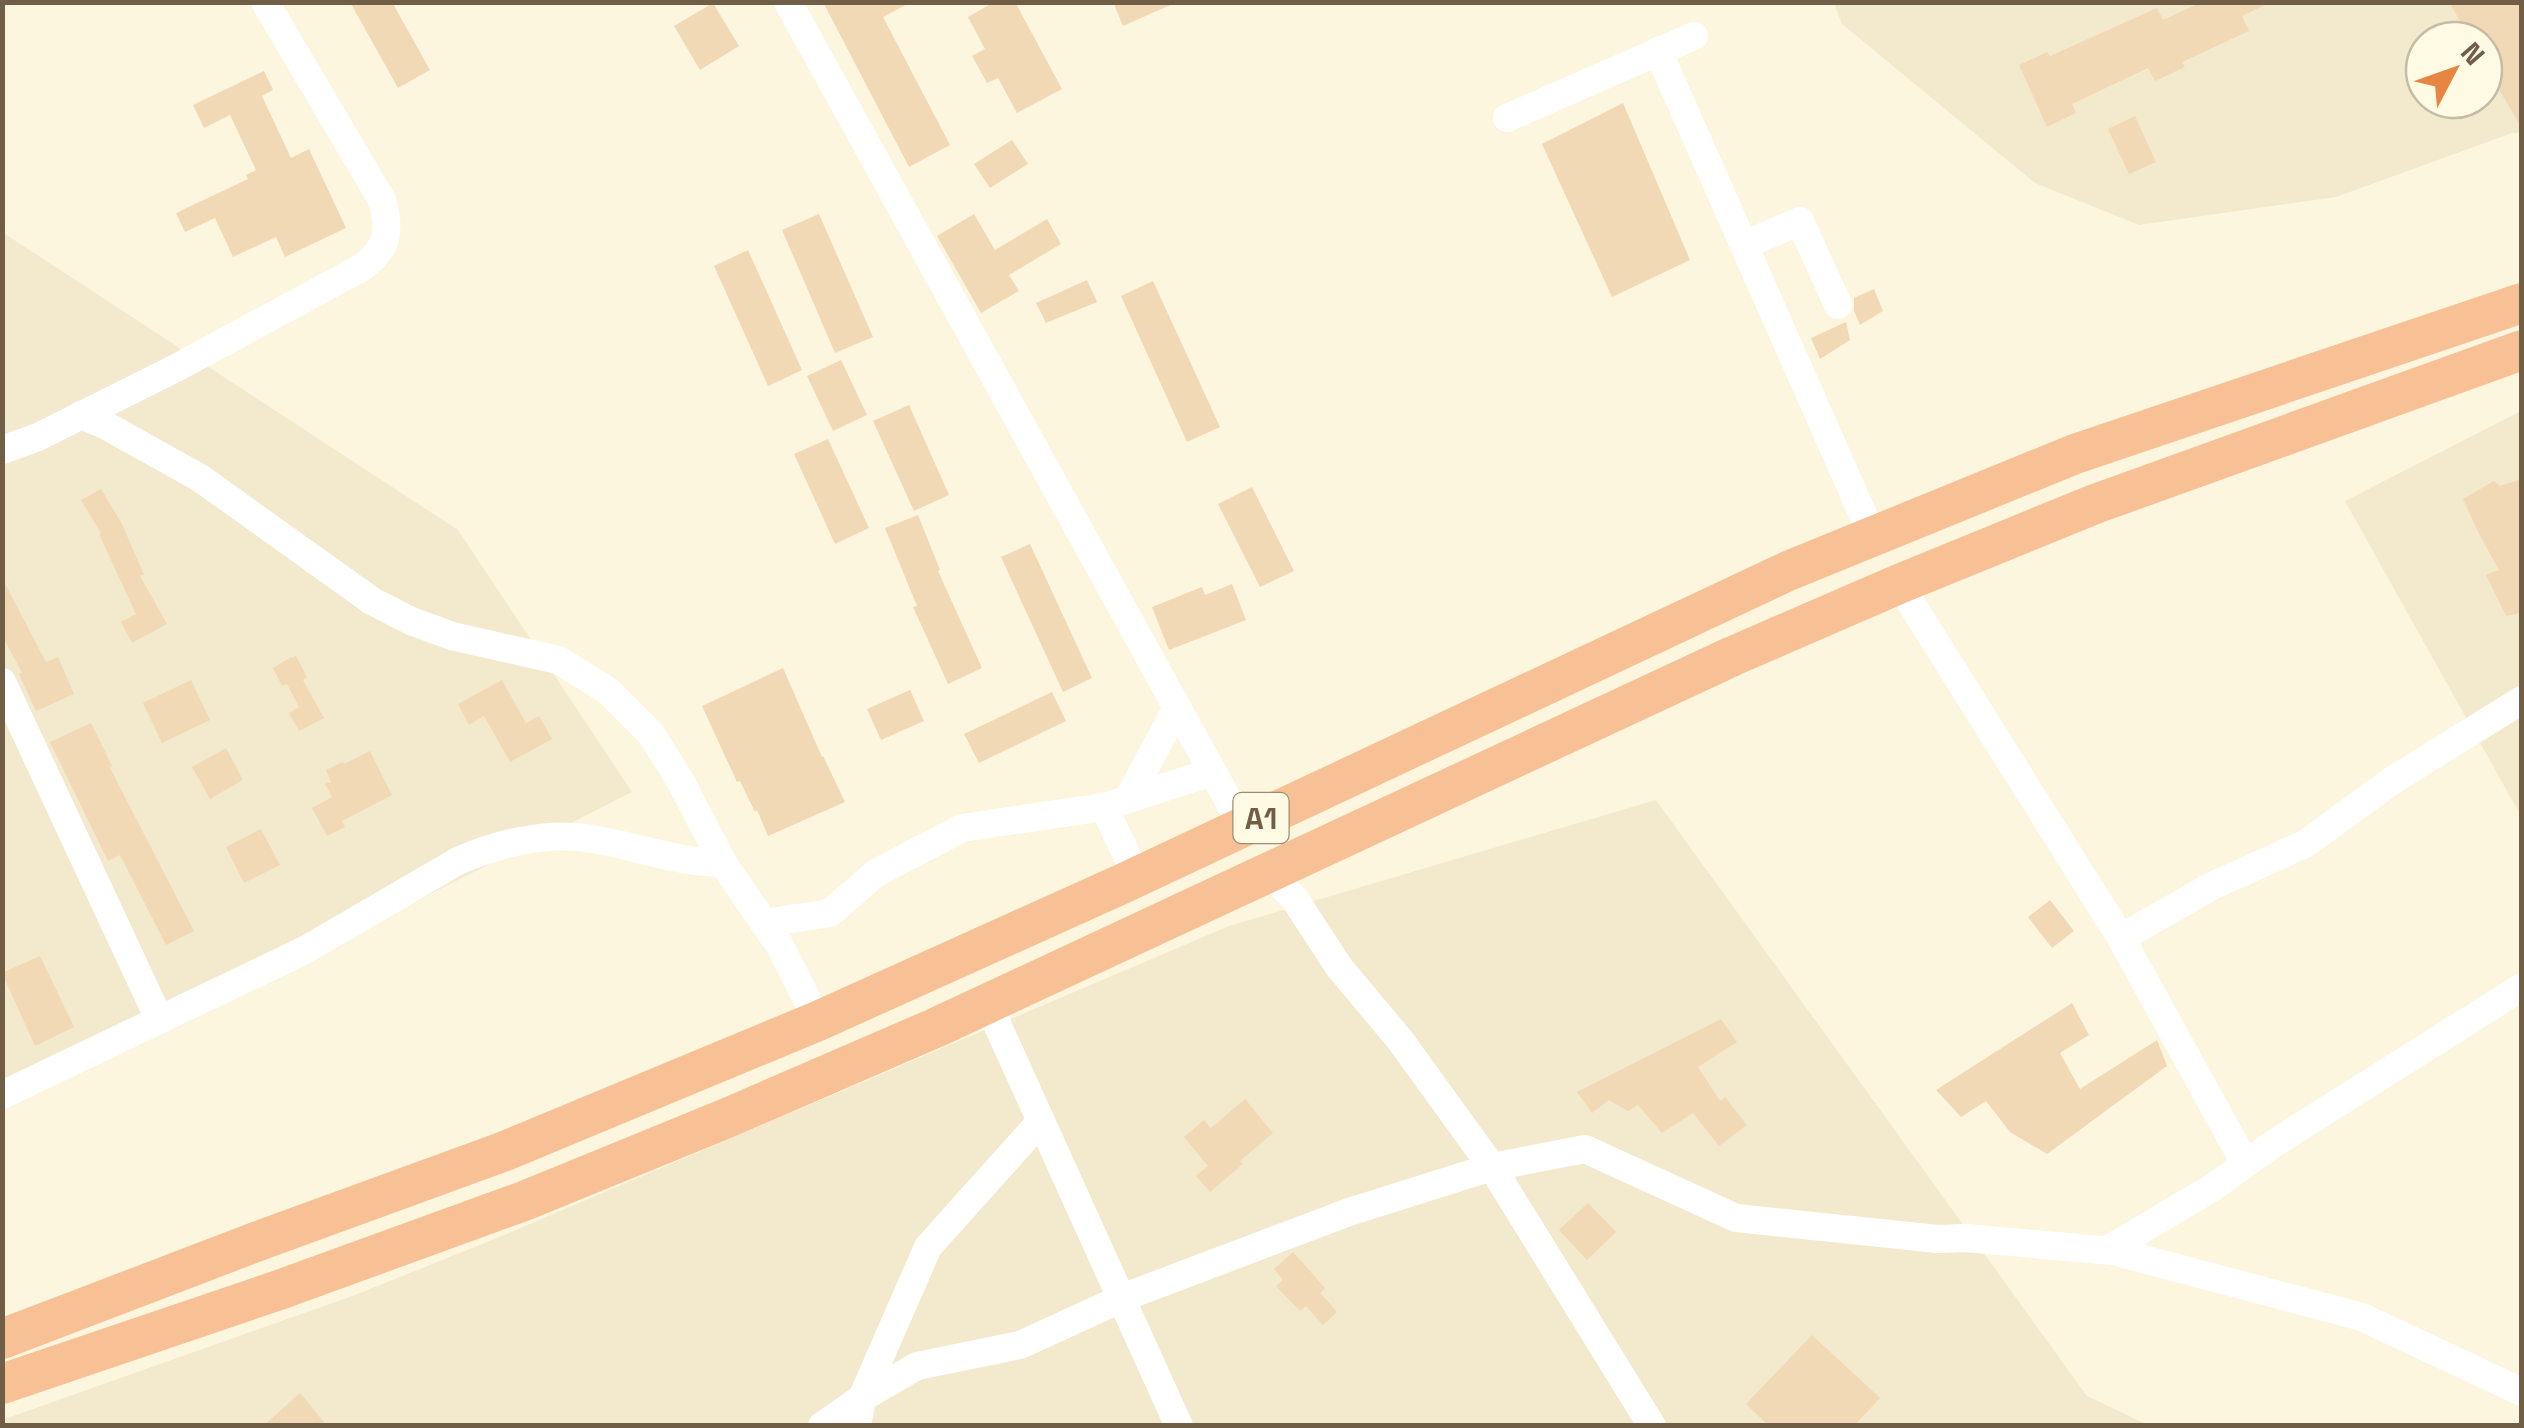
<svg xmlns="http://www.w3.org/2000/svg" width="2524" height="1428" font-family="'Space Grotesk',sans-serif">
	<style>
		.residential { fill: #f3e9cd; fill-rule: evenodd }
		.building { fill: #f1d9b6 }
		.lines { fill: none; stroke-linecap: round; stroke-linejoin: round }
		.minor { stroke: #fff; stroke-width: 28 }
		.highway { stroke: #f7c195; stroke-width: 40 }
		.labels { text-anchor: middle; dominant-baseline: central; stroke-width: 9; stroke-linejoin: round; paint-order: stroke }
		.shield { fill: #fffae4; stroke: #9c8d76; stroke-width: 2.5 }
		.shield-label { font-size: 30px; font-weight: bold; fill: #715e47 }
	</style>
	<rect width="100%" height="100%" fill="#fcf6df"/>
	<g class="residential">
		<path d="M1834 3H2521V133H2512L2336 197 2139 225 2035 183 1842 24ZM2424 40H2484V100H2424Z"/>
		<polygon points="2,232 458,530 632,792 185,1018 3,1089"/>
		<polygon points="2521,411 2521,816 2345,501"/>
		<polygon points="1656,800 2087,1396 2148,1425 3,1426 2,1420 355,1295 497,1238 1229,926"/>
	</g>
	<g class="building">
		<polygon points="350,2 392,2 430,70 398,88"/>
		<polygon points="823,2 911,2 883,17 950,145 909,167"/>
		<polygon points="994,2 1015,2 1062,89 1017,113 998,78 987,83 972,56 985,49 968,17"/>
		<polygon points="1113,2 1177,2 1123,26"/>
		<polygon points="2202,2 2271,2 2242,16 2249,31 2182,62 2185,67 2155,81 2148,68 2072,104 2076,113 2047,127 2019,65 2047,52 2050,56 2157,8 2163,20"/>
		<polygon points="2449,2 2522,2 2522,129 2484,63 2484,40 2471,40"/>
		<polygon points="713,3 739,46 700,70 674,26"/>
		<polygon points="264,71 273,90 262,96 291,158 309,149 346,228 285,257 276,237 233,257 215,218 185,232 176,213 248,179 246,175 256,170 230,115 204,128 193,105"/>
		<polygon points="1623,103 1690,260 1612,297 1542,144"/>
		<polygon points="2135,116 2156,162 2129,174 2108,129"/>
		<polygon points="1012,140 1028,164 990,188 974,164"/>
		<polygon points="819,214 873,337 835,353 782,230"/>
		<polygon points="974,214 995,250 1047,219 1061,244 1009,275 1019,291 981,313 937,236"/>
		<polygon points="748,250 802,370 768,386 714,266"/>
		<polygon points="1087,280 1097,302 1046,323 1036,303"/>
		<polygon points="1153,281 1220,427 1187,442 1121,296"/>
		<polygon points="1874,289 1883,311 1860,325 1854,311 1854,298"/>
		<polygon points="1846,322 1850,340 1820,359 1811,338"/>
		<polygon points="841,360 867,415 833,431 807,376"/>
		<polygon points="909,405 949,495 914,511 873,421"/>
		<polygon points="828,439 869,528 835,544 794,454"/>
		<polygon points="2522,479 2522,613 2506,616 2486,575 2499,570 2479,534 2463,499 2494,481 2500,486"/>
		<polygon points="1252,487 1294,571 1260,587 1218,504"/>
		<polygon points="101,489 122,524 144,575 140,576 167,624 132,643 121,622 136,614 99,534 101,533 81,500"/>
		<polygon points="918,515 940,570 938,571 982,668 948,684 913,607 917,606 885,528"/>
		<polygon points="1030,544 1092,678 1063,692 1001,557"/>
		<polygon points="2,578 46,662 58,657 74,694 36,711 19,674 22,673 2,635"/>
		<polygon points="1232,584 1246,620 1169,650 1152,607 1202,587 1205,595"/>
		<polygon points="296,656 307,677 303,680 324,718 299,731 289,713 299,707 287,684 282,686 273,668 291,657 291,658"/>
		<polygon points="783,668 822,757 823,756 845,802 768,836 757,810 755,812 740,781 737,782 702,706"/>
		<polygon points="191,680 210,720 162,743 143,703"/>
		<polygon points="502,680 526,723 539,716 552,739 510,762 484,716 469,725 458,704"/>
		<polygon points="910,690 924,721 881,740 867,709"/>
		<polygon points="1052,692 1066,721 979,763 964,734"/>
		<polygon points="91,723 112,766 110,768 194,931 166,945 120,855 108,861 50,742"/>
		<polygon points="226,748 243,780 210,799 192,767"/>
		<polygon points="370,751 392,795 342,821 345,827 327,836 312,808 332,797 325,784 331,782 326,770 343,762 344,764"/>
		<polygon points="261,829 280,865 244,883 226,847"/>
		<polygon points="2050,900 2074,931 2052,948 2028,917"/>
		<polygon points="40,956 74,1027 35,1046 2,973"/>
		<polygon points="2072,1003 2089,1035 2060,1053 2080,1089 2157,1040 2167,1066 2047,1154 2010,1132 1986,1101 1961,1117 1936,1090"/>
		<polygon points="1721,1019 1737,1042 1698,1067 1720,1101 1725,1097 1747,1125 1719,1146 1693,1113 1662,1133 1638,1105 1628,1111 1609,1100 1592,1113 1577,1092"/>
		<polygon points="1245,1099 1273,1133 1240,1161 1243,1164 1210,1192 1196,1176 1208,1166 1184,1137 1204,1120 1211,1128"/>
		<polygon points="1588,1203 1616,1232 1587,1260 1559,1230"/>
		<polygon points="1293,1252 1325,1288 1320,1293 1337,1312 1323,1325 1306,1306 1300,1311 1276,1286 1283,1280 1274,1269"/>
		<polygon points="1812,1335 1880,1398 1854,1426 1769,1426 1746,1404"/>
		<polygon points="300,1393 327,1426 263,1426"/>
	</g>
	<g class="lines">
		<g class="minor">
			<polyline points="788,2 1243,827"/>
			<polyline points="1658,51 1873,537"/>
			<polyline points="1507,118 1694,36"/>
			<polyline points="1744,245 1800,221 1838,305"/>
			<polyline points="81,415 105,425 200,478 372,601 411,621 452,636 558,660 607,690 651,734 680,780 723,863 780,946 818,1021"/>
			<path d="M2 450 38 437 176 368 361 268C388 249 391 230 382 200L265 2"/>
			<polyline points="1899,584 2121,938 2245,1163"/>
			<polyline points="2,682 159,1019"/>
			<polyline points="1128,799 1177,708"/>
			<polyline points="1104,807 1212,772"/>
			<polyline points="1269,873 1294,898 1339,967 1400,1040 1492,1167 1652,1426"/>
			<polyline points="764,923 830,913 876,873 962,828 1104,807 1137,877"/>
			<polyline points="2121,938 2212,886 2305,844 2393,780 2522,700"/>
			<polyline points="988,1004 1179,1426"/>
			<path d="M2 1095 305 950 458 861C496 844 545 832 586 838 634 845 673 862 723 863"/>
			<polyline points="2113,1251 2362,1317 2522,1392"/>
			<polyline points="822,1426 862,1398 928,1247 1041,1121"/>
			<polyline points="857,1426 862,1398 917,1366 1020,1345 1127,1296 1349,1212 1492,1167 1585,1149 1736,1218 1938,1239 1965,1238 2113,1251 2114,1246 2212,1188 2273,1144 2522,987"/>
		</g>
		<g class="highway">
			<polyline points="2,1339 261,1240 505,1151 818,1021 1124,883 1788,571 2075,454 2522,303"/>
			<polyline points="2,1384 279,1290 524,1201 727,1118 935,1028 1733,656 1899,584 2095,504 2522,350"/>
		</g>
	</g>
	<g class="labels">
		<rect class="shield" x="1233.5" y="793" width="55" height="50" rx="8"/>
		<g class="shield-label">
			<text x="1261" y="818">A1</text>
		</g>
	</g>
	<rect width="2524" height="1428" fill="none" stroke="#715e47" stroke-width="10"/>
	<g transform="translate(2454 70) rotate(49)"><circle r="48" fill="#fffae4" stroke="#c6bca5" stroke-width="2.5"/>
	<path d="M0-8L18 38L0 25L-18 38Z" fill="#e78643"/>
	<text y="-15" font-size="28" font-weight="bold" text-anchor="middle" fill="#715e47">N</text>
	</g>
</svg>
